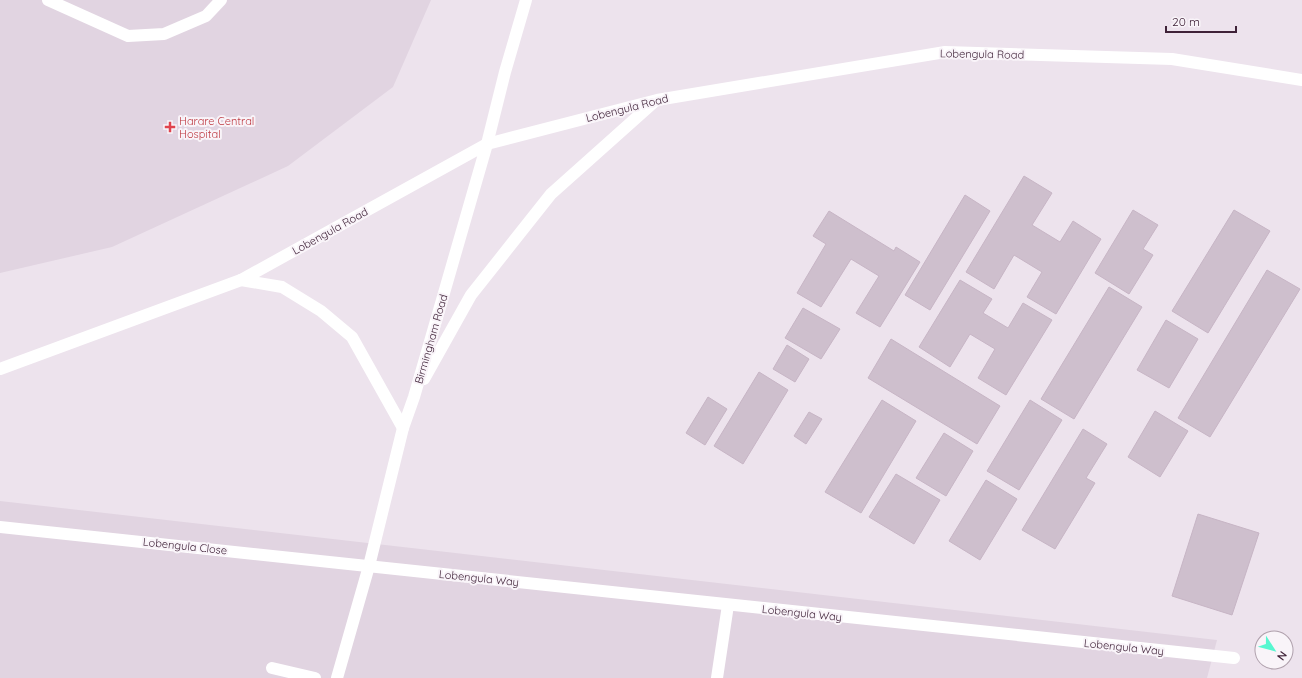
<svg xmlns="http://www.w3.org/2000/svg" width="1302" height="678" font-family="Quicksand,sans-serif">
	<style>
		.built { fill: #e1d4e1 }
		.building { fill: #cebfcd; stroke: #c7b5c5 }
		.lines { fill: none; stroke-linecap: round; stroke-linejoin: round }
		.minor { stroke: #fff; stroke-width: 12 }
		.health-dot { fill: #e0444e; stroke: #f9f4f9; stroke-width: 1.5 }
		.labels { text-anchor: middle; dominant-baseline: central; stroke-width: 4; stroke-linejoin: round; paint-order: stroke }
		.street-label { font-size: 11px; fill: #3f2238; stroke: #f9f4f9 }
		.health-label { font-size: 11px; fill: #be3a42; stroke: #f9f4f9; text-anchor: start }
	</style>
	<rect width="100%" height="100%" fill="#ede3ed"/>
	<g class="built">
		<polygon points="0,0 431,0 393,87 288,166 112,247 0,273"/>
		<polygon points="0,501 1217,640 1207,678 0,678"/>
	</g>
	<g class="building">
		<polygon points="1024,176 1052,193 1032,225 1060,242 1073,221 1101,239 1056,314 1027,297 1042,272 1014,255 994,289 966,272"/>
		<polygon points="965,195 990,211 930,310 905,295"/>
		<polygon points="1133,210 1158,225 1143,249 1153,255 1129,294 1095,273"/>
		<polygon points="1234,210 1270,231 1208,333 1172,311"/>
		<polygon points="829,211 894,251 896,247 920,262 880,327 856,313 879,276 851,259 821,307 797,293 826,244 813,236"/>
		<polygon points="1267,270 1300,289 1210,437 1178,418"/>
		<polygon points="960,280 992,299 983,313 1008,328 1023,303 1052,320 1006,395 978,378 995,349 970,334 950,367 919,347"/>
		<polygon points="1109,287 1142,307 1074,419 1041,399"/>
		<polygon points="803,308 840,329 821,359 785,338"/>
		<polygon points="1166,320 1198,339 1169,388 1137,370"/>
		<polygon points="891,339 1000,406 977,444 868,378"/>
		<polygon points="787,345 809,359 795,382 773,369"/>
		<polygon points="759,372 788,390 743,464 714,446"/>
		<polygon points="708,397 727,409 705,445 686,433"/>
		<polygon points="882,400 916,421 861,513 825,492"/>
		<polygon points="1030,400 1062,420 1019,490 987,471"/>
		<polygon points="1155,411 1188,431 1160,477 1128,457"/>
		<polygon points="809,412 822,419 806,444 794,436"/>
		<polygon points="1083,429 1107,444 1086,478 1095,483 1055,549 1022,530"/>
		<polygon points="944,433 973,451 946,496 916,478"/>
		<polygon points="896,474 940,500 914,544 869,517"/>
		<polygon points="986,480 1017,499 980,560 949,541"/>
		<polygon points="1198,514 1259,533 1232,615 1172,596"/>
	</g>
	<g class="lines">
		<g class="minor">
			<polyline points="48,0 128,36 164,34 206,16 221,0"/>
			<polyline points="241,280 282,287 321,311 352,337 403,428"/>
			<polyline points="0,369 241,280 487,144 657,100 945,52 1172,59 1302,80"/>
			<polyline points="424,379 471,295 551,194 654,102"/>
			<polyline points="0,527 1234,658"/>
			<polyline points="272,668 315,678"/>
			<polyline points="337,678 369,566 403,428 414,397 487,144 505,72 526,0"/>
			<polyline points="717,678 728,605"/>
		</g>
	</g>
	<path class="health-dot" d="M168 121h4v4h4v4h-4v4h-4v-4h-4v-4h4z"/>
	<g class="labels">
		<g class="street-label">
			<text transform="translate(982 54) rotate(1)">Lobengula Road</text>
			<text transform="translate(627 108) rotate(-14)">Lobengula Road</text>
			<text transform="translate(330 231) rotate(-29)">Lobengula Road</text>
			<text transform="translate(431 339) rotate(-74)">Birmingham Road</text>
			<text transform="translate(185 546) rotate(6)">Lobengula Close</text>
			<text transform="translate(479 578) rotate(6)">Lobengula Way</text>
			<text transform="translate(802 613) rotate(6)">Lobengula Way</text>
			<text transform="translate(1124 647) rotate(6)">Lobengula Way</text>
		</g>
		<g class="health-label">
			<text x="179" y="121">Harare Central<tspan x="179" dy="13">Hospital</tspan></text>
		</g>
	</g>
	<g transform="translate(1274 650) rotate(126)"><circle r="19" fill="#f9f4f9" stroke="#afa0ac"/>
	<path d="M0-3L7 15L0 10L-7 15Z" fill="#57f7d0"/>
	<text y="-6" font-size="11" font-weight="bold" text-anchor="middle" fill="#3f2238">N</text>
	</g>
	<path d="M1166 26v6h70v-6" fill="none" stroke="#3f2238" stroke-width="2"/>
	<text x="1172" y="26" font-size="12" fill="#3f2238" stroke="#f9f4f9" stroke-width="3" paint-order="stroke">20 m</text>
</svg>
